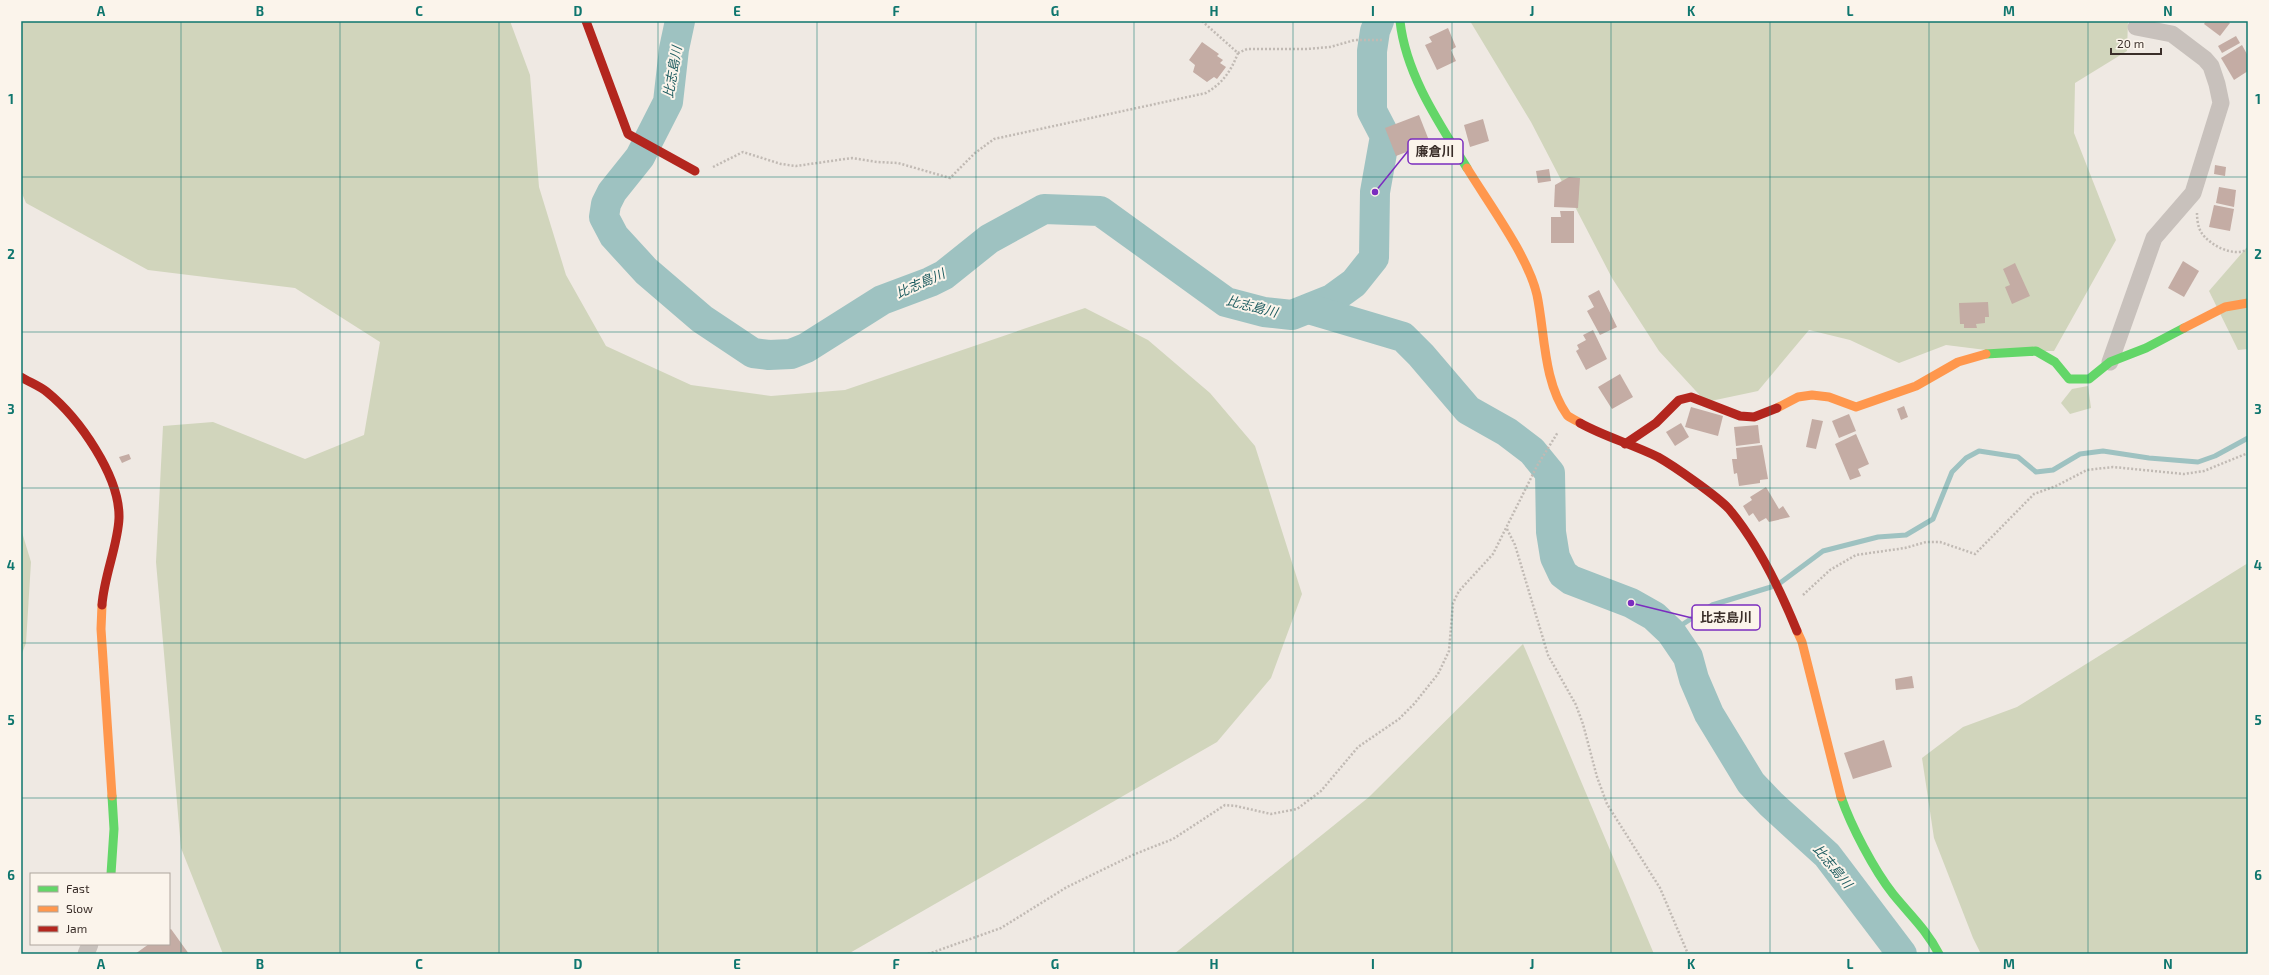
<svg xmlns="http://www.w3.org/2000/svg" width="2269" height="975" font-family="'Exo 2','Noto Sans JP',sans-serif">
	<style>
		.green { fill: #d1d5bc }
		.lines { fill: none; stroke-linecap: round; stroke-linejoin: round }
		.stream { stroke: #9ec2c1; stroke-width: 5 }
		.river { stroke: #9ec2c1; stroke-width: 30 }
		.building { fill: #c4aca4 }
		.path { stroke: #c1bab4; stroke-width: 2.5; stroke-dasharray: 2 2; stroke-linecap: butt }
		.street { stroke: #c8c1bc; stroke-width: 17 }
		.fast { stroke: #63d668; stroke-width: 9 }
		.slow { stroke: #ff974d; stroke-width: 9 }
		.jam { stroke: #b3261e; stroke-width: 9 }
		.grid { fill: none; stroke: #0f766e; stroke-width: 1; stroke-opacity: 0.55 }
		.labels { text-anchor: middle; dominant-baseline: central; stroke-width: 4; stroke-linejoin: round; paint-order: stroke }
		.water-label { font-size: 13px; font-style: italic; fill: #1c5b5f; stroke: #fbf4eb }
		.leader { fill: none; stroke: #7b2cbf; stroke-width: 1.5 }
		.callout-dot { fill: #7b2cbf; stroke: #fbf4eb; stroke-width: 1.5 }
		.callout { fill: #fbf4eb; stroke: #7b2cbf; stroke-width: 1.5 }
		.callout-label { font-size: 13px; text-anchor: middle; font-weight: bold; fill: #3a2e29 }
		.neatline { fill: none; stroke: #0f766e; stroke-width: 1.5 }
		.grid-label { font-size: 13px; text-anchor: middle; font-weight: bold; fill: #0f766e }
	</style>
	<rect width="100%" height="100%" fill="#efe9e3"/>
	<g class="green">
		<polygon points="21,21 510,21 530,75 539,187 566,275 606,346 691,385 771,396 845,390 1085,308 1148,340 1210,393 1255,446 1302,594 1271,678 1217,742 848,954 223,954 181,848 156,562 163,426 213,422 305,459 364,435 380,342 295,288 148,270 26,203 21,191"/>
		<polygon points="1470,21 2128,21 2127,51 2075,83 2074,133 2116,240 2054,351 1994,351 1946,345 1899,363 1850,340 1809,330 1758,391 1706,402 1659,351 1612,278 1531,122"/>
		<polygon points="2248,246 2248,349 2238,350 2209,291"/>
		<polygon points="2088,386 2091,408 2070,414 2061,403 2072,389"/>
		<polygon points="21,529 31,562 26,643 21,656"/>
		<polygon points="2248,563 2248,954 1981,954 1973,938 1934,838 1922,758 1963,727 2017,707"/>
		<polygon points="1523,644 1654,954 1174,954 1369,797"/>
	</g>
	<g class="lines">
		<g class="stream">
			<polyline points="1780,583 1823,551 1878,537 1906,535 1933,519 1952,472 1966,458 1979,451 2018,457 2036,472 2053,470 2080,454 2103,451 2149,458 2198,462 2215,456 2248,438"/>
			<polyline points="1671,632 1712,605 1771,587"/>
		</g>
		<g class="river">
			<polyline points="680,21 674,49 668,102 640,157 612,192 606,204 604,217 614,236 646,271 702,319 753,353 769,355 791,354 806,348 882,300 930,282 944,275 989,239 1044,209 1100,211 1226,302 1264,312 1292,315 1332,299 1354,283 1374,258 1375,192 1385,136 1372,111 1372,51 1375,31 1379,21"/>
			<polyline points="1309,309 1403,337 1421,355 1468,410 1507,432 1532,451 1550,473 1551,532 1555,557 1563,574 1571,580 1631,603 1654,616 1671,632 1688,657 1694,679 1709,714 1751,783 1771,804 1827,855 1902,954"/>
		</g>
	</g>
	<g class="building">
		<polygon points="2206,21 2227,21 2230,23 2220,36 2204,24"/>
		<polygon points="1448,28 1456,47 1451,50 1456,61 1437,70 1425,45 1432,42 1429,37"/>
		<polygon points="2236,36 2240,43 2222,53 2218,46"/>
		<polygon points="1202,42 1219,54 1217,56 1223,60 1220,63 1226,67 1217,79 1214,77 1207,82 1193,72 1195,65 1189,60"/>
		<polygon points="2242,45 2248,56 2248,71 2234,80 2221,58"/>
		<polygon points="1419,115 1430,143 1396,156 1385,128"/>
		<polygon points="1483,119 1489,141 1470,147 1464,125"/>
		<polygon points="2215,165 2226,167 2225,176 2214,174"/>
		<polygon points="1549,169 1551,181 1538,183 1536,171"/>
		<polygon points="1569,177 1580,178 1578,208 1554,207 1555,185"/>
		<polygon points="2219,187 2236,190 2234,207 2216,203"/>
		<polygon points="2214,205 2234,209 2230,231 2209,227"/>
		<polygon points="1560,211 1574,211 1574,243 1551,243 1551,217 1561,217"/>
		<polygon points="2183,261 2199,271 2184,297 2168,288"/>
		<polygon points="2015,263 2030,296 2012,304 2005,287 2010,285 2003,269"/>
		<polygon points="1599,290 1617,327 1600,335 1587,311 1594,307 1588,296"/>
		<polygon points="1988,302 1989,317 1985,317 1985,323 1976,324 1977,328 1964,328 1964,324 1960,324 1959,303"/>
		<polygon points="1593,330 1607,359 1586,370 1576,351 1579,349 1577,345 1586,340 1583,335"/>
		<polygon points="1620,374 1633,397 1612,409 1598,387"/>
		<polygon points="1904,406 1908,417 1901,420 1897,409"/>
		<polygon points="1691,407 1723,416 1718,436 1685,427"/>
		<polygon points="1849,414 1856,431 1839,438 1832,421"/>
		<polygon points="1812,419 1823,421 1816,449 1806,447"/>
		<polygon points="1681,423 1689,437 1675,446 1666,432"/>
		<polygon points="1758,425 1760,443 1736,446 1734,427"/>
		<polygon points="1856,434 1869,464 1858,469 1861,476 1850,480 1835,444"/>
		<polygon points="1762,445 1768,479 1760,480 1760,483 1739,486 1737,473 1734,474 1732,459 1737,459 1736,448"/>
		<polygon points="129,454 131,459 122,463 119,457"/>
		<polygon points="1766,487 1779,509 1783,506 1790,517 1769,522 1766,518 1759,522 1753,513 1749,516 1743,506 1752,500 1750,497"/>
		<polygon points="1912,676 1914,688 1896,690 1895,679"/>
		<polygon points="1884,740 1892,767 1853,779 1844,753"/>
		<polygon points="171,929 189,954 135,954 149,944 169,944 169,930"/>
	</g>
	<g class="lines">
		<g class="path">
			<polyline points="1202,21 1238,53 1247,49 1307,49 1330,47 1355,40 1383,40"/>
			<path d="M713 167 743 152 781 164 796 166 852 158 877 162 898 163 950 178 975 153 994 139 1206 93C1223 83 1231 71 1238 53"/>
			<path d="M2197 213C2197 219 2198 227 2201 232 2209 245 2234 258 2248 249"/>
			<polyline points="1507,529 1515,545 1548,655 1576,705 1583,724 1597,777 1607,804 1660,888 1688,954"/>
			<polyline points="1803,595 1830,570 1856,555 1905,548 1926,542 1940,542 1975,554 2034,494 2056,486 2087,470 2113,467 2184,474 2204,471 2248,453"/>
			<polyline points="928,954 1001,928 1067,887 1135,854 1173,839 1225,805 1236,806 1271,814 1297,809 1321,791 1358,747 1399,719 1414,704 1438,674 1449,651 1453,603 1459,591 1493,554 1537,466 1558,432"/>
		</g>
		<g class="street">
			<polyline points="2110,362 2154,238 2193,193 2221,103 2217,84 2211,66 2205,59 2172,34 2136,27"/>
			<polyline points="86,954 90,944"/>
		</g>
		<g class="fast">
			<path d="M1400 21C1406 75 1439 123 1467 168"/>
			<polyline points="1986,354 2036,351 2055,362 2069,379 2089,379 2110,362 2146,348 2184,328"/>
			<path d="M1841 797C1851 826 1874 870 1893 894 1910 915 1926 929 1939 954"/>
			<polyline points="111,874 114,829 112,796"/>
		</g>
		<g class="slow">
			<path d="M1467 168C1489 204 1528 256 1537 295 1545 333 1543 381 1567 415 1570 418 1576 420 1580 423"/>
			<polyline points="2184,328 2225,307 2248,303"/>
			<polyline points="1777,408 1798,397 1812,395 1829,397 1856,407 1916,386 1958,362 1986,354"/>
			<polyline points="102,605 101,629 112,796"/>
			<polyline points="1797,631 1802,642 1841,797"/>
		</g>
		<g class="jam">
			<polyline points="586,21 628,134 695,171"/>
			<path d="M21 377C29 382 40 386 47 392 79 418 120 476 119 518 118 545 104 576 102 605"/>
			<path d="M1580 423C1605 437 1632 444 1658 457 1674 466 1717 496 1729 509 1758 544 1780 589 1797 631"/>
			<polyline points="1625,444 1656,423 1679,400 1691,397 1740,416 1754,417 1777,408"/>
		</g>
	</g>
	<path class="grid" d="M181 21V954M340 21V954M499 21V954M658 21V954M817 21V954M976 21V954M1134 21V954M1293 21V954M1452 21V954M1611 21V954M1770 21V954M1929 21V954M2088 21V954M21 177H2248M21 332H2248M21 488H2248M21 643H2248M21 798H2248"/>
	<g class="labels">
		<g class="water-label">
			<text transform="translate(672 72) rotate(-80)">比志島川</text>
			<text transform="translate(920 283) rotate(-24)">比志島川</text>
			<text transform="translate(1252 306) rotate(14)">比志島川</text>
			<text transform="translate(1833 866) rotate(50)">比志島川</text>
		</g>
	</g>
	<path class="leader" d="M1375 192L1408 151M1631 603L1692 618"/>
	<g class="callout-dot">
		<circle cx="1375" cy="192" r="4"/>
		<circle cx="1631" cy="603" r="4"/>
	</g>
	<g class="callout">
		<rect x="1408" y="139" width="55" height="25" rx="4"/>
		<rect x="1692" y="605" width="68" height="25" rx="4"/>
	</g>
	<g class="callout-label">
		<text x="1435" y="156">廉倉川</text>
		<text x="1726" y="622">比志島川</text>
	</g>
	<rect width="2269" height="975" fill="none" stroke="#fbf4eb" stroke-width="44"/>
	<rect x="30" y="873" width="140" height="72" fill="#fbf4eb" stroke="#aea59d"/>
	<rect x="38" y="886" width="20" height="6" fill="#63d668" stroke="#aea59d"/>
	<text x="66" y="893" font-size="12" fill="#3a2e29">Fast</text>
	<rect x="38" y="906" width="20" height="6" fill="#ff974d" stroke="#aea59d"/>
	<text x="66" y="913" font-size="12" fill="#3a2e29">Slow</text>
	<rect x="38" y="926" width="20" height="6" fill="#b3261e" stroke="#aea59d"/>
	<text x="66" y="933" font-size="12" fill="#3a2e29">Jam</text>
	<path d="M2111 48v6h50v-6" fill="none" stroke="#3a2e29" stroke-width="2"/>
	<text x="2117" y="48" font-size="12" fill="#3a2e29" stroke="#fbf4eb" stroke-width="3" paint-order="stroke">20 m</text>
	<rect x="22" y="22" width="2225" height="931" class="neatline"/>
	<g class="grid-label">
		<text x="101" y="16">A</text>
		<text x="260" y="16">B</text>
		<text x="419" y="16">C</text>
		<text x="578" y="16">D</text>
		<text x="737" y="16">E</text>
		<text x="896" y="16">F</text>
		<text x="1055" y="16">G</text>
		<text x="1214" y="16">H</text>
		<text x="1373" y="16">I</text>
		<text x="1532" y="16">J</text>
		<text x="1691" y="16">K</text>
		<text x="1850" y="16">L</text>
		<text x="2009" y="16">M</text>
		<text x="2168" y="16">N</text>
		<text x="11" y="104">1</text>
		<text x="2258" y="104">1</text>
		<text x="11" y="259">2</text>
		<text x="2258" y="259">2</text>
		<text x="11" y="414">3</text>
		<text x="2258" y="414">3</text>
		<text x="11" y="570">4</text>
		<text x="2258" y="570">4</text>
		<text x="11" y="725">5</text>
		<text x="2258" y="725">5</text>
		<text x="11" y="880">6</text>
		<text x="2258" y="880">6</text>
		<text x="101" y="969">A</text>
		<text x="260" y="969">B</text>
		<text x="419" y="969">C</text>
		<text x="578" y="969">D</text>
		<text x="737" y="969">E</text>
		<text x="896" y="969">F</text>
		<text x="1055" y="969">G</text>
		<text x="1214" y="969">H</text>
		<text x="1373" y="969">I</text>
		<text x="1532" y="969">J</text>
		<text x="1691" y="969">K</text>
		<text x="1850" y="969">L</text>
		<text x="2009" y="969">M</text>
		<text x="2168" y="969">N</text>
	</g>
</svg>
